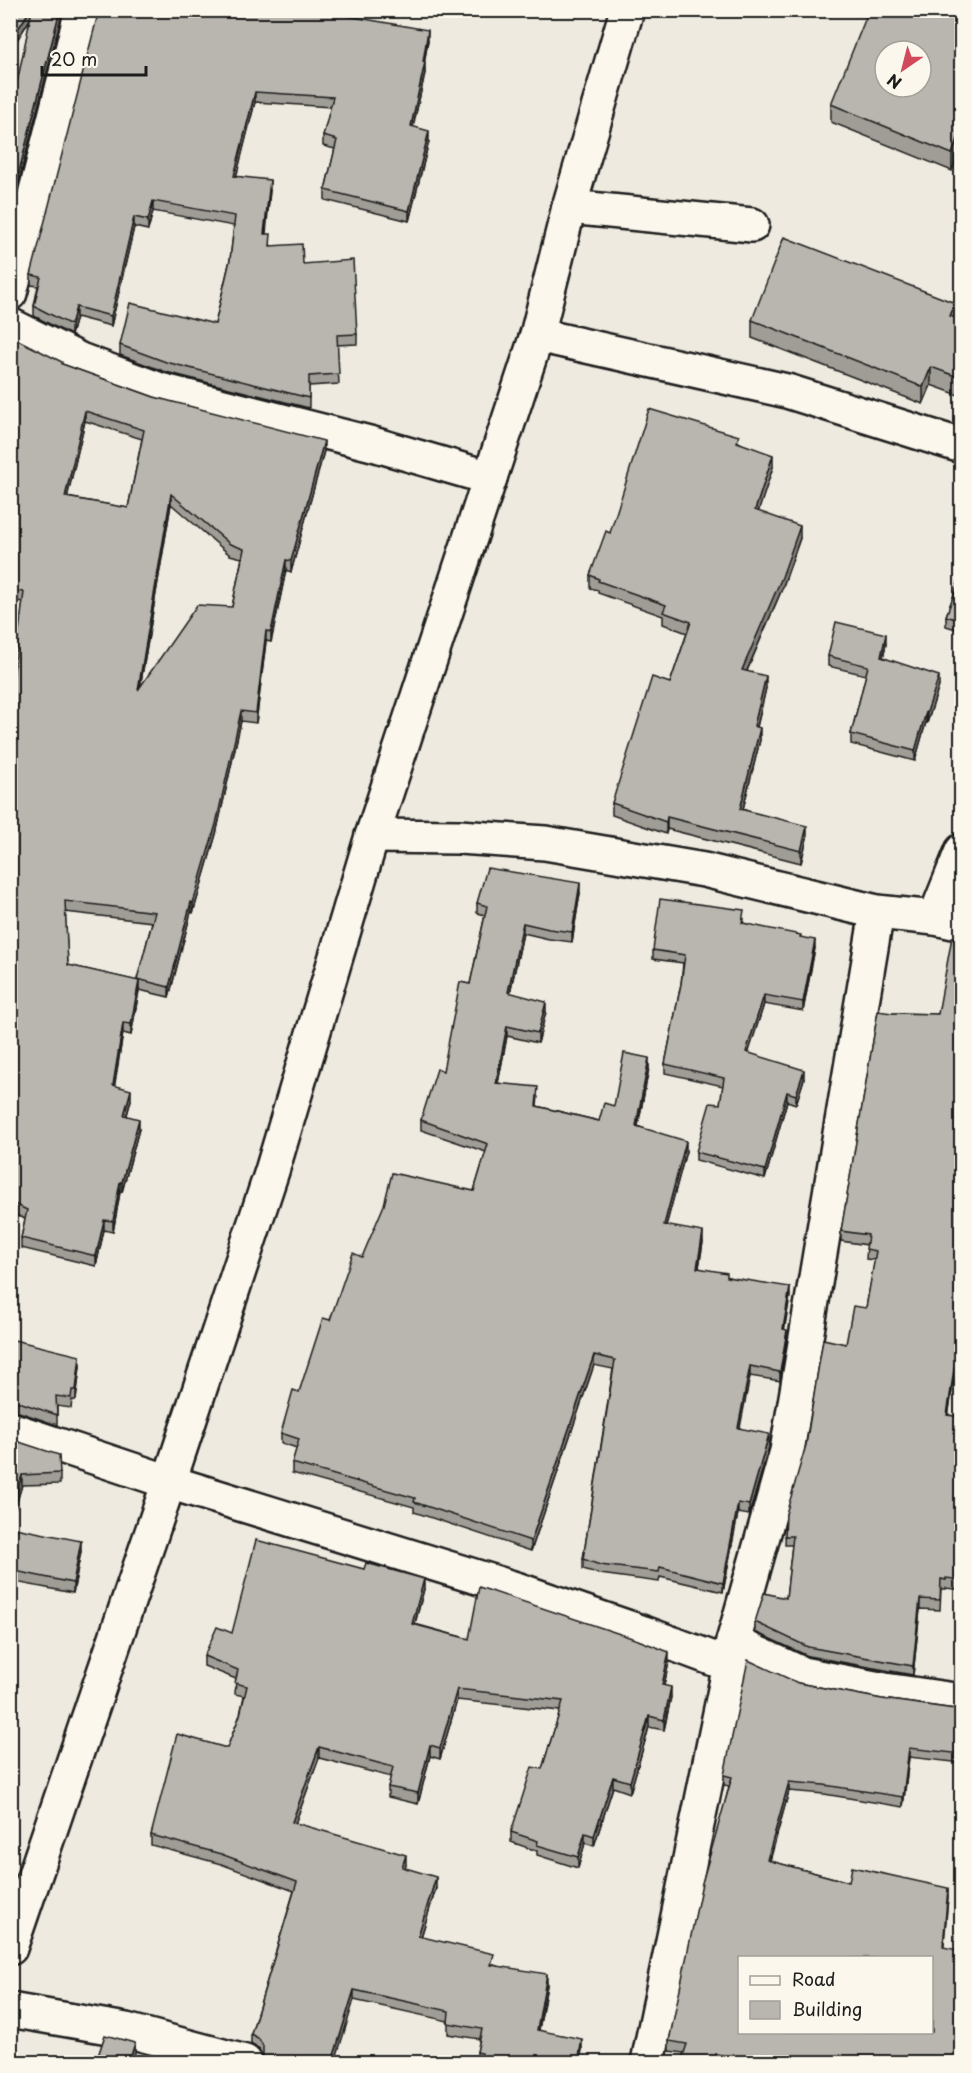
<svg xmlns="http://www.w3.org/2000/svg" width="972" height="2073" font-family="'Playpen Sans',sans-serif">
	<style>
		.lines { fill: none; stroke-linecap: round; stroke-linejoin: round }
		.minor-casing { stroke: #1c1c1c; stroke-width: 38 }
		.highway-casing { stroke: #1c1c1c; stroke-width: 38 }
		.minor { stroke: #fbf7ec; stroke-width: 33 }
		.highway { stroke: #fbf7ec; stroke-width: 33 }
		.wall { fill: #9f9d96; stroke: #1c1c1c; stroke-width: 1.5; fill-rule: evenodd }
		.shaded-wall { fill: #827f7a; stroke: #1c1c1c; stroke-width: 1.5 }
		.building { fill: #b9b6af; stroke: #1c1c1c; stroke-width: 1.5; fill-rule: evenodd }
	</style>
	<rect width="100%" height="100%" fill="#eeeadf"/>
	<filter id="ink" filterUnits="userSpaceOnUse"><feTurbulence type="fractalNoise" baseFrequency=".0167" numOctaves="2"/><feDisplacementMap in="SourceGraphic" scale="12" xChannelSelector="R" yChannelSelector="G"/><feConvolveMatrix kernelMatrix="1 2 1 2 8 2 1 2 1" color-interpolation-filters="sRGB"/></filter>
	<g filter="url(#ink)">
		<g class="lines">
			<defs>
				<g id="minor">
					<polyline points="569,207 752,225"/>
					<polyline points="10,293 82,10"/>
					<polyline points="10,325 80,360 160,390 373,444 490,478"/>
					<polyline points="537,335 787,391 962,446"/>
					<polyline points="372,836 459,837 545,843 704,870 877,912 935,918 962,924"/>
					<polyline points="935,918 962,851"/>
					<polyline points="10,1429 169,1482 519,1590 644,1633 730,1665"/>
					<polyline points="733,1642 802,1674 885,1690 962,1701"/>
					<polyline points="10,2010 126,2030 245,2062"/>
					<polyline points="648,2062 730,1665 733,1642 787,1451 877,912"/>
				</g>
				<polyline id="highway" points="10,1948 169,1482 272,1171 372,836 537,335 569,207 627,10"/>
			</defs>
			<use href="#minor" class="minor-casing"/>
			<use href="#highway" class="highway-casing"/>
			<use href="#minor" class="minor"/>
			<use href="#highway" class="highway"/>
		</g>
		<g class="wall">
			<polygon points="10,10 63,10 15,196 14,195 14,200 10,215 10,117 31,18 10,51"/>
			<polygon points="962,10 952,171 831,122 831,104"/>
			<polygon points="348,16 428,40 424,62 425,73 413,127 429,141 409,221 325,200 325,190 335,149 323,146 323,136 331,107 255,102 236,176 270,190 266,234 271,246 303,264 357,334 357,344 337,345 339,384 309,386 309,408 166,372 120,355 120,345 215,324 230,260 234,226 153,211 148,230 134,227 111,326 76,317 71,335 34,316 34,306 38,286 31,285 31,275"/>
			<polygon points="955,318 962,320 961,396 931,385 923,404 752,338 752,320"/>
			<path d="M10 336 62 364 154 397 324 451 291 572 286 570 271 642 266 641 256 723 241 721 216 834 193 913 191 912 169 997 139 990 131 1035 123 1033 114 1086 131 1100 127 1115 139 1129 122 1192H120L113 1232 104 1230 96 1266 21 1248V1238L25 1219 10 1212V766L15 735 10 734V703L23 602 10 600ZM85 421 142 439 128 508 67 497ZM171 504 230 555 242 558 232 607 140 687ZM65 912 152 922 137 981 68 965Z"/>
			<polygon points="739,442 773,467 758,511 800,538 782,589 747,671 766,688 757,727 760,740 743,809 807,838 801,863 667,829 666,834 612,815 612,803 670,683 687,633 663,624 663,616 598,593 598,590 590,588 590,575 610,533"/>
			<polygon points="962,573 962,631 946,626 946,616"/>
			<polygon points="886,644 883,657 939,686 927,723 926,722 915,761 851,744 851,734 866,675 828,666 828,656"/>
			<polygon points="580,893 572,942 549,939 523,933 510,993 546,1012 538,1043 507,1036 498,1083 538,1097 537,1106 599,1121 649,1068 638,1126 686,1151 666,1225 703,1242 699,1268 790,1296 784,1329 787,1339 780,1381 750,1376 739,1428 769,1444 749,1515 738,1513 723,1592 660,1577 659,1582 600,1574 583,1569 583,1559 613,1369 594,1365 531,1551 414,1512 414,1507 292,1473 292,1463 297,1448 281,1443 281,1433 299,1392 330,1320 362,1257 474,1191 486,1152 421,1130 421,1120 443,1071 470,984 485,915 477,913 477,903"/>
			<polygon points="744,919 743,923 801,937 815,948 803,1011 764,1004 748,1053 804,1079 796,1104 787,1101 765,1179 696,1160 696,1152 720,1104 723,1086 665,1073 665,1064 681,984 683,963 653,959 653,950"/>
			<polygon points="962,939 962,1373 955,1372 948,1415 962,1417 962,1590 946,1588 946,1589 941,1589 940,1610 920,1609 913,1675 808,1656 755,1632 755,1622 786,1598 792,1545 785,1545 786,1514 846,1344 866,1308 875,1260 866,1259 867,1245 841,1241 841,1231 892,1013 938,1014"/>
			<polygon points="10,1339 80,1366 76,1400 72,1400 71,1408 57,1406 57,1425 16,1411 10,1411"/>
			<polygon points="10,1439 60,1473 60,1484 22,1485 10,1524"/>
			<polygon points="10,1527 81,1551 73,1593 10,1581"/>
			<polygon points="424,1589 415,1624 469,1639 669,1662 664,1685 671,1697 664,1730 649,1727 630,1793 613,1787 594,1846 585,1843 578,1868 537,1855 537,1851 511,1842 511,1832 542,1769 560,1711 457,1700 440,1759 430,1756 418,1804 388,1797 388,1787 391,1777 319,1758 295,1823 406,1865 405,1868 436,1888 421,1937 494,1965 547,1985 539,2030 582,2049 580,2062 477,2062 477,2052 480,2039 448,2034 448,2021 354,2000 263,2057 259,2049 251,2044 251,2034 294,1891 221,1864 151,1845 151,1835 227,1748 240,1715 244,1696 235,1694 236,1679 204,1666 204,1656 232,1633"/>
			<polygon points="798,1683 882,1699 962,1710 962,1763 909,1757 903,1807 824,1794 789,1791 770,1861 849,1882 948,1897 943,1948 962,2062 681,2062 684,2053 669,2051 669,2041 729,1786 724,1785 724,1775"/>
		</g>
		<g class="shaded-wall">
			<polygon points="30,10 34,10 34,13 10,51 10,42"/>
			<polygon points="60,10 63,10 15,196 15,187"/>
			<polygon points="428,30 428,40 423,72 423,62"/>
			<polygon points="425,62 425,73 411,136 411,126"/>
			<polygon points="255,92 255,102 234,186 234,176"/>
			<polygon points="962,129 962,147 952,171 952,154"/>
			<polygon points="429,131 429,141 409,221 409,211"/>
			<polygon points="270,180 270,190 264,244 264,234"/>
			<polygon points="14,190 14,200 10,215 10,205"/>
			<polygon points="153,201 153,211 148,230 148,220"/>
			<polygon points="134,217 134,227 111,326 111,316"/>
			<polygon points="955,303 955,320 950,316"/>
			<polygon points="76,307 76,317 71,335 71,325"/>
			<polygon points="931,367 931,385 923,404 923,387"/>
			<polygon points="85,411 85,421 65,507 65,497"/>
			<polygon points="324,441 324,451 291,572 291,561"/>
			<polygon points="773,455 773,467 755,522 755,510"/>
			<polygon points="171,494 171,504 138,700 138,690"/>
			<polygon points="800,526 800,538 782,589 742,682 742,670"/>
			<polygon points="286,560 286,570 271,642 271,632"/>
			<polygon points="266,631 266,641 256,723 256,713"/>
			<polygon points="886,634 886,644 881,667 881,657"/>
			<polygon points="766,676 766,688 754,739 754,726"/>
			<polygon points="939,676 939,686 927,723 927,712"/>
			<polygon points="241,711 241,721 216,834 193,913 193,903"/>
			<polygon points="926,712 926,722 915,761 915,751"/>
			<polygon points="760,728 760,740 740,821 740,809"/>
			<polygon points="667,817 667,829 666,834 666,822"/>
			<polygon points="807,826 807,838 801,863 801,851"/>
			<polygon points="580,883 580,893 572,942 572,932"/>
			<polygon points="191,902 191,912 169,997 169,987"/>
			<polygon points="523,923 523,933 508,1002 508,992"/>
			<polygon points="815,940 815,948 803,1011 803,1002"/>
			<polygon points="139,981 139,991 131,1035 131,1024"/>
			<polygon points="764,995 764,1004 746,1061 746,1052"/>
			<polygon points="546,1002 546,1012 538,1043 538,1033"/>
			<polygon points="123,1023 123,1033 113,1096 113,1085"/>
			<polygon points="507,1026 507,1036 496,1093 496,1083"/>
			<polygon points="649,1058 649,1068 636,1135 636,1126"/>
			<polygon points="804,1070 804,1079 796,1104 796,1095"/>
			<polygon points="131,1090 131,1100 124,1125 124,1115"/>
			<polygon points="787,1092 787,1101 765,1179 765,1170"/>
			<polygon points="139,1119 139,1129 122,1192 122,1182"/>
			<polygon points="686,1141 686,1151 664,1234 664,1225"/>
			<polygon points="120,1182 120,1192 113,1232 113,1221"/>
			<polygon points="104,1220 104,1230 96,1266 96,1256"/>
			<polygon points="703,1232 703,1242 697,1278 697,1268"/>
			<polygon points="790,1287 790,1296 783,1338 783,1329"/>
			<polygon points="787,1330 787,1339 780,1381 780,1372"/>
			<polygon points="594,1355 594,1365 531,1551 531,1541"/>
			<polygon points="80,1356 80,1366 76,1400 76,1390"/>
			<polygon points="955,1363 955,1372 947,1424 947,1415"/>
			<polygon points="750,1366 750,1376 738,1438 738,1428"/>
			<polygon points="769,1434 769,1447 749,1515 749,1505"/>
			<polygon points="22,1475 22,1485 10,1524 10,1514"/>
			<polygon points="738,1503 738,1513 723,1592 723,1583"/>
			<polygon points="81,1541 81,1551 73,1593 73,1583"/>
			<polygon points="424,1579 424,1589 412,1634 412,1624"/>
			<polygon points="920,1599 920,1609 913,1675 913,1666"/>
			<polygon points="669,1652 669,1662 662,1695 662,1685"/>
			<polygon points="671,1687 671,1697 664,1730 664,1720"/>
			<polygon points="457,1689 457,1700 440,1759 440,1748"/>
			<polygon points="649,1716 649,1727 630,1793 630,1782"/>
			<polygon points="430,1745 430,1756 418,1804 418,1793"/>
			<polygon points="319,1747 319,1758 292,1832 292,1822"/>
			<polygon points="909,1748 909,1757 903,1807 903,1797"/>
			<polygon points="613,1777 613,1787 594,1846 594,1836"/>
			<polygon points="789,1782 789,1791 767,1869 767,1860"/>
			<polygon points="585,1833 585,1843 578,1868 578,1857"/>
			<polygon points="406,1855 406,1865 402,1877 402,1867"/>
			<polygon points="436,1877 436,1888 418,1947 418,1936"/>
			<polygon points="948,1888 948,1897 943,1957 943,1947"/>
			<polygon points="547,1974 547,1985 537,2040 537,2030"/>
			<polygon points="354,1990 354,2000 335,2062 332,2062"/>
			<polygon points="582,2039 582,2049 580,2062 578,2062"/>
			<polygon points="135,2043 135,2053 132,2062 129,2062"/>
		</g>
		<g class="building">
			<polygon points="10,10 30,10 10,42"/>
			<polygon points="32,10 60,10 15,187 10,184 10,117"/>
			<polygon points="99,10 348,10 348,16 428,30 423,62 425,62 411,126 429,131 409,211 325,190 337,140 323,136 333,97 255,92 234,176 270,180 264,234 271,234 270,246 302,244 303,264 353,260 357,334 337,335 339,374 309,376 309,398 166,362 120,345 130,303 215,324 230,260 235,216 153,201 148,220 134,217 111,316 76,307 71,325 34,306 41,277 31,275"/>
			<path d="M869 10H962V129L952 154 831 104ZM885 51H921V87H885Z"/>
			<polygon points="10,190 14,190 10,205"/>
			<polygon points="784,237 955,303 950,316 962,320 961,378 931,367 923,387 752,320"/>
			<path d="M10 336 62 362V364L154 397 324 441 291 561 286 560 271 632 266 631 256 713 241 711 216 824 193 903 191 902 169 987 137 979 155 912 65 901 68 965 139 981 131 1024 123 1023 113 1085 131 1090 124 1115 139 1119 122 1182H120L113 1221 104 1220 96 1256 21 1238 27 1210 10 1202V766L16 726 10 724V703L24 592 10 590ZM85 411 144 430 128 508 65 497ZM171 494 230 544 244 549 232 607 197 605 138 690Z"/>
			<polygon points="649,409 739,436 737,442 773,455 755,510 800,526 782,577 742,670 766,676 754,726 760,728 740,809 807,826 801,851 667,817 666,822 612,803 652,677 670,683 691,622 663,612 666,605 598,581 599,579 590,575 606,531 610,533"/>
			<polygon points="962,573 962,621 946,616"/>
			<polygon points="836,622 886,634 881,657 939,676 927,712 926,712 915,751 851,734 868,666 828,656"/>
			<polygon points="487,868 580,883 572,932 549,929 523,923 508,992 546,1002 538,1033 507,1026 496,1083 538,1087 536,1106 599,1121 604,1103 614,1106 624,1053 649,1058 636,1126 686,1141 664,1225 703,1232 697,1268 727,1273 727,1277 790,1287 783,1329 787,1330 780,1372 750,1366 738,1428 769,1434 749,1505 738,1503 723,1583 660,1567 659,1572 600,1565 583,1559 615,1360 594,1355 531,1541 414,1502 415,1498 292,1463 299,1439 281,1433 293,1390 299,1392 323,1318 330,1320 353,1253 362,1257 384,1205 392,1173 474,1191 488,1144 421,1120 437,1069 443,1071 460,982 470,984 487,906 477,903"/>
			<polygon points="660,899 744,910 742,923 801,935 800,937 815,940 803,1002 764,995 746,1052 804,1070 796,1095 787,1092 765,1170 696,1152 710,1103 720,1104 724,1078 665,1064 681,984 685,955 653,950"/>
			<polygon points="952,937 962,939 962,1364 955,1363 947,1415 962,1417 962,1580 946,1578 946,1580 941,1579 940,1600 920,1599 913,1666 808,1647 755,1622 764,1593 786,1598 793,1536 785,1536 786,1514 806,1445 823,1339 846,1344 853,1306 866,1308 876,1251 866,1249 868,1235 841,1231 878,1011 892,1013 938,1014"/>
			<polygon points="10,1339 80,1356 76,1390 72,1390 71,1398 56,1396 57,1415 16,1401 10,1401"/>
			<polygon points="10,1439 59,1455 60,1473 22,1475 10,1514"/>
			<polygon points="10,1527 81,1541 73,1583 10,1570"/>
			<polygon points="256,1540 364,1569 366,1563 424,1579 412,1624 469,1639 479,1587 638,1640 669,1652 662,1685 671,1687 664,1720 649,1716 630,1782 613,1777 594,1836 585,1833 578,1857 537,1845 538,1841 511,1832 532,1767 542,1769 563,1701 457,1689 440,1748 430,1745 418,1793 388,1787 393,1767 319,1747 292,1822 406,1855 402,1867 436,1877 418,1936 494,1954 491,1965 547,1974 537,2030 582,2039 578,2062 580,2062 479,2062 482,2053 477,2052 482,2029 448,2023 449,2011 354,1990 332,2062 259,2062 263,2057 263,2046 259,2039 251,2034 297,1882 221,1854 151,1835 177,1734 227,1748 240,1715 247,1686 235,1683 238,1670 204,1656 217,1627 232,1633"/>
			<path d="M748 1660 798 1683 882 1699 962 1710V1754L909 1748 903 1797 824 1785 789 1782 767 1860 849 1882 852 1867 948 1888 943 1947 962 1951V2062H751L716 2054 715 2062H681L687 2044 669 2041 702 1883 732 1777 724 1775ZM740 1958H932V2032H740Z"/>
			<polygon points="105,2035 135,2043 129,2062 96,2062"/>
		</g>
	</g>
	<rect width="972" height="2073" fill="none" stroke="#fbf7ec" stroke-width="36"/>
	<rect x="18" y="18" width="936" height="2037" fill="none" stroke="#1c1c1c" stroke-width="2" filter="url(#ink)"/>
	<rect x="738" y="1956" width="195" height="78" fill="#fbf7ec" stroke="#a29f99" stroke-width="1.5"/>
	<rect x="750" y="1976" width="30" height="9" fill="#fbf7ec" stroke="#a29f99" stroke-width="1.5"/>
	<text x="792" y="1986" font-size="18" fill="#1c1c1c">Road</text>
	<rect x="750" y="2001" width="30" height="18" fill="#b9b6af" stroke="#a29f99" stroke-width="1.5"/>
	<text x="792" y="2016" font-size="18" fill="#1c1c1c">Building</text>
	<g transform="translate(903 69) rotate(215)"><circle r="28" fill="#fbf7ec" stroke="#a29f99" stroke-width="1.5"/>
	<path d="M0-4.5L10 22L0 15L-10 22Z" fill="#d1495b"/>
	<text y="-9" font-size="16" font-weight="bold" text-anchor="middle" fill="#1c1c1c">N</text>
	</g>
	<path d="M42 66v9h104v-9" fill="none" stroke="#1c1c1c" stroke-width="3"/>
	<text x="51" y="66" font-size="18" fill="#1c1c1c" stroke="#fbf7ec" stroke-width="4.5" paint-order="stroke">20 m</text>
</svg>
